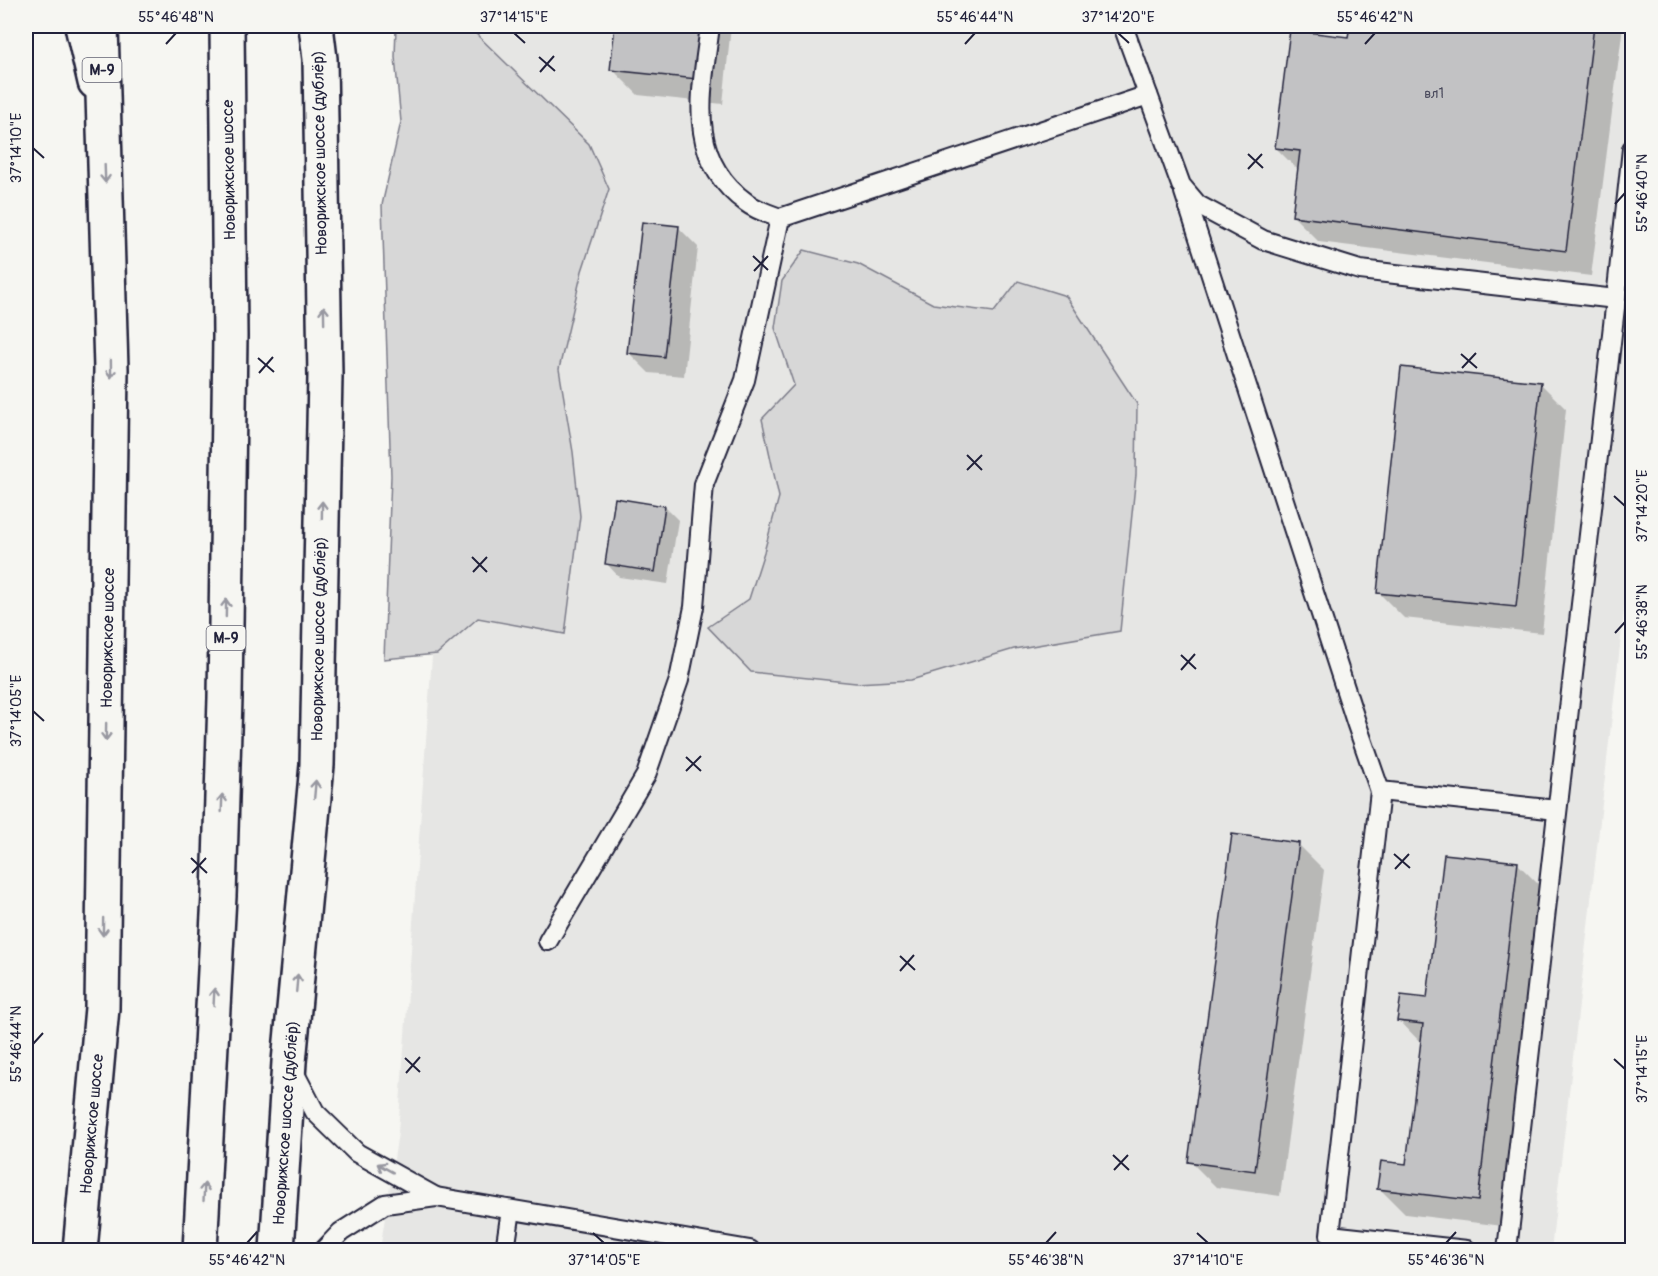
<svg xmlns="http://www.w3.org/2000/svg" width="1658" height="1276" font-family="Pangolin,sans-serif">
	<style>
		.built { fill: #e6e6e4 }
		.green { fill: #d7d7d7; stroke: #7c7c89; stroke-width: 1.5 }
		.shadow { fill: #0003 }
		.building { fill: #c2c2c4; stroke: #22223b; stroke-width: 1.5 }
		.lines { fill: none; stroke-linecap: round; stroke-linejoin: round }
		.service-casing { stroke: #22223b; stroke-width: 22 }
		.tertiary-casing { stroke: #22223b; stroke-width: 38 }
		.motorway-casing { stroke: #22223b; stroke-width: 38 }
		.service { stroke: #f6f6f2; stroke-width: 18 }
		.tertiary { stroke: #f6f6f2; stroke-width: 33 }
		.motorway { stroke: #f6f6f2; stroke-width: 33 }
		.oneway { stroke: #9797a0 }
		.ticks { fill: none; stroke: #22223b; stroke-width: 2 }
		.labels { text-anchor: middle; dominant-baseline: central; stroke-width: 4.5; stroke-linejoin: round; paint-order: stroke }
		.number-label { font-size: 14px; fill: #4a4a5d }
		.shield { fill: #f6f6f2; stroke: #626272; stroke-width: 1.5 }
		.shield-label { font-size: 15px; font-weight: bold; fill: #22223b }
		.street-label { font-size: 16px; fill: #22223b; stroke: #f6f6f2 }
		.neatline { fill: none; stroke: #22223b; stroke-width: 2 }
		.ticks-label { font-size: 15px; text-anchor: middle; fill: #22223b }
	</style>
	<rect width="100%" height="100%" fill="#f6f6f2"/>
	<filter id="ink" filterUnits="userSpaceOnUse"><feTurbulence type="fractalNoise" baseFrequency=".0167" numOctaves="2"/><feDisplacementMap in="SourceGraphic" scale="12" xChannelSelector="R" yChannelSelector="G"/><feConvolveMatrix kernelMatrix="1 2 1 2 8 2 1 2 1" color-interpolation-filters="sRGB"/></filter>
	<g filter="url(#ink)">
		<polygon class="built" points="477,26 1632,26 1632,541 1551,1250 380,1250 398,1133"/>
		<g class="green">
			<polygon points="396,26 468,26 589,144 609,189 582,271 559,369 573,452 580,516 565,634 478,618 437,654 384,659 391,476 382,205 401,122 395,57"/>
			<polygon points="804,250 858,264 933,304 994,312 1018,281 1066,296 1137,404 1136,475 1120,631 1014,649 911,680 856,683 751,672 708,627 749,599 764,552 779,497 762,419 794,385 775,328 782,281"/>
		</g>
		<g class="shadow">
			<polygon points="616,26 731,26 723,104 638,95 612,69"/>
			<polygon points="1351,26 1623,26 1591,276 1319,242 1293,216 1299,171 1276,148 1350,39"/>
			<polygon points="679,228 698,247 684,376 649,373 629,353"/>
			<polygon points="1540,383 1566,409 1542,633 1404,618 1378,592"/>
			<polygon points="665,507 678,520 668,584 619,577 606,563"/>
			<polygon points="1298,844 1324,870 1280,1196 1216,1187 1190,1161"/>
			<polygon points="1518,864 1544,890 1503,1226 1405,1214 1379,1188 1407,1166 1422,1044 1399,1020 1428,1000"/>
		</g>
		<g class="building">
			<polygon points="615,26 703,26 697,79 610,70"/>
			<polygon points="1350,26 1594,26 1566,251 1292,216 1300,151 1275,148 1290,30 1348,37"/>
			<polygon points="642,222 679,226 664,357 627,353"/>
			<polygon points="1401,367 1541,382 1516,607 1377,593"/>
			<polygon points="615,498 665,506 655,572 605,564"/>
			<polygon points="1232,834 1299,843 1255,1171 1188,1162"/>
			<polygon points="1444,854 1518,862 1478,1201 1377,1189 1381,1161 1406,1164 1423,1024 1397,1021 1401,995 1427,998"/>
		</g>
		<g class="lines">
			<defs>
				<g id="service">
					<path d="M710 26C702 91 684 158 747 203 756 210 769 214 780 218L1148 95"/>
					<polyline points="1123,26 1181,185 1198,205 1263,240 1360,270 1616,299 1632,149"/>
					<polyline points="1184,192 1357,725 1380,791"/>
					<polyline points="548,941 646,775 679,680 694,607 704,484 745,380 780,218"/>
					<polyline points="293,1070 315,1112 357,1153 436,1197"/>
					<polyline points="324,1250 341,1232 385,1204 436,1197 750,1250"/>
					<polyline points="505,1250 511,1210"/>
					<polyline points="1467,1250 1330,1235 1380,791 1557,810"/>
					<polyline points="1507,1250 1616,299"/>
				</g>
				<g id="tertiary">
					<polyline points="82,26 95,82"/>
					<polyline points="277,1250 289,1062 317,765 325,376 320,59 316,26"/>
				</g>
				<g id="motorway">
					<polyline points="80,1250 102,1008 111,369 101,26"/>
					<polyline points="200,1250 219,896 225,698 230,336 227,26"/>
				</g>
			</defs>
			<use href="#service" class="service-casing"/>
			<use href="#tertiary" class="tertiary-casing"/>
			<use href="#motorway" class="motorway-casing"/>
			<use href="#service" class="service"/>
			<use href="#tertiary" class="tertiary"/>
			<use href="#motorway" class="motorway"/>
		</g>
		<defs><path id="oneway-shaft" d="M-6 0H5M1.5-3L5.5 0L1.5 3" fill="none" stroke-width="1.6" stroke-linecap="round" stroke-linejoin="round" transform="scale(1.5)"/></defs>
		<g class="oneway">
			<use href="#oneway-shaft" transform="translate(105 174) rotate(88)"/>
			<use href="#oneway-shaft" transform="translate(324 315) rotate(-91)"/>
			<use href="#oneway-shaft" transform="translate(111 369) rotate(89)"/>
			<use href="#oneway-shaft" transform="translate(322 510) rotate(-89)"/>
			<use href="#oneway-shaft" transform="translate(226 608) rotate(-89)"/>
			<use href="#oneway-shaft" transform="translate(106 732) rotate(91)"/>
			<use href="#oneway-shaft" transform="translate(315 789) rotate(-85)"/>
			<use href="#oneway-shaft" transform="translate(222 803) rotate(-88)"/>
			<use href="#oneway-shaft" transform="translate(103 927) rotate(91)"/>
			<use href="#oneway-shaft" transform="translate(297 983) rotate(-85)"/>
			<use href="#oneway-shaft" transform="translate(214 997) rotate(-87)"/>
			<use href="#oneway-shaft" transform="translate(385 1168) rotate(-151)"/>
			<use href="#oneway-shaft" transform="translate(204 1192) rotate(-87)"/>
		</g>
	</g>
	<path class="ticks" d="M514 33 525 43M1118 33 1129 43M166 44 176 33M965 44 975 33M1365 44 1375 33M539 57 555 71M540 72 554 56M33 148 44 158M1248 154 1263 168M1248 169 1262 154M1615 204 1625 193M753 256 768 270M754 271 768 256M1461 354 1477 368M258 358 274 372M1462 368 1476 353M259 373 273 357M967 455 982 470M967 470 982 455M1614 496 1625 506M472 557 487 572M473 572 487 557M1615 633 1625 622M1181 655 1196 669M1181 670 1195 654M33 711 44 721M686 757 701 771M686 771 701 756M1394 854 1410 868M191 858 207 873M1395 869 1409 854M192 873 206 858M900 956 915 970M900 971 914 955M33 1044 43 1033M405 1058 420 1072M1614 1059 1625 1069M406 1073 420 1057M1113 1155 1129 1170M1114 1170 1128 1155M593 1233 604 1243M1197 1233 1208 1243M247 1243 257 1232M1046 1243 1056 1232M1446 1243 1456 1232"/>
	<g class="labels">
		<g class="number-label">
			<text x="1434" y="93">вл1</text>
		</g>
		<g class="shield">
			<rect x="82.5" y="58" width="39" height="24" rx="4.5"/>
			<rect x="206.5" y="626" width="39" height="24" rx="4.5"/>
		</g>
		<g class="shield-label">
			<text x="102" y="70">М-9</text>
			<text x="226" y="638">М-9</text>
		</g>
		<g class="street-label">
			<text transform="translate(320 153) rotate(-91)">Новорижское шоссе (дублёр)</text>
			<text transform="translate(229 170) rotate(-91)">Новорижское шоссе</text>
			<text transform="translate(108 638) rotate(-89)">Новорижское шоссе</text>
			<text transform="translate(319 639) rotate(-89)">Новорижское шоссе (дублёр)</text>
			<text transform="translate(286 1123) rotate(-86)">Новорижское шоссе (дублёр)</text>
			<text transform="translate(92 1124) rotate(-85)">Новорижское шоссе</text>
		</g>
	</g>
	<rect width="1658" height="1276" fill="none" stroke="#f6f6f2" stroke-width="66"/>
	<rect x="33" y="33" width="1592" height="1210" class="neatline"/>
	<g class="ticks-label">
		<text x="176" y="22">55°46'48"N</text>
		<text x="514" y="22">37°14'15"E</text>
		<text x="975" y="22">55°46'44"N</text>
		<text x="1118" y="22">37°14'20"E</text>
		<text x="1375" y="22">55°46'42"N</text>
		<text transform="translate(16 148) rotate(-90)" y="5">37°14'10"E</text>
		<text transform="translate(1642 193) rotate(-90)" y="5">55°46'40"N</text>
		<text transform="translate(1642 506) rotate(-90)" y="5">37°14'20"E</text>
		<text transform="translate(1642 622) rotate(-90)" y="5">55°46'38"N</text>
		<text transform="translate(16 711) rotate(-90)" y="5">37°14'05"E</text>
		<text transform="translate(16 1044) rotate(-90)" y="5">55°46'44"N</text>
		<text transform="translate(1642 1069) rotate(-90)" y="5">37°14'15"E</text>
		<text x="247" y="1265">55°46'42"N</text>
		<text x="604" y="1265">37°14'05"E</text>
		<text x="1046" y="1265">55°46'38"N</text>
		<text x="1208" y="1265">37°14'10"E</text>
		<text x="1446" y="1265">55°46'36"N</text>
	</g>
</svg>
